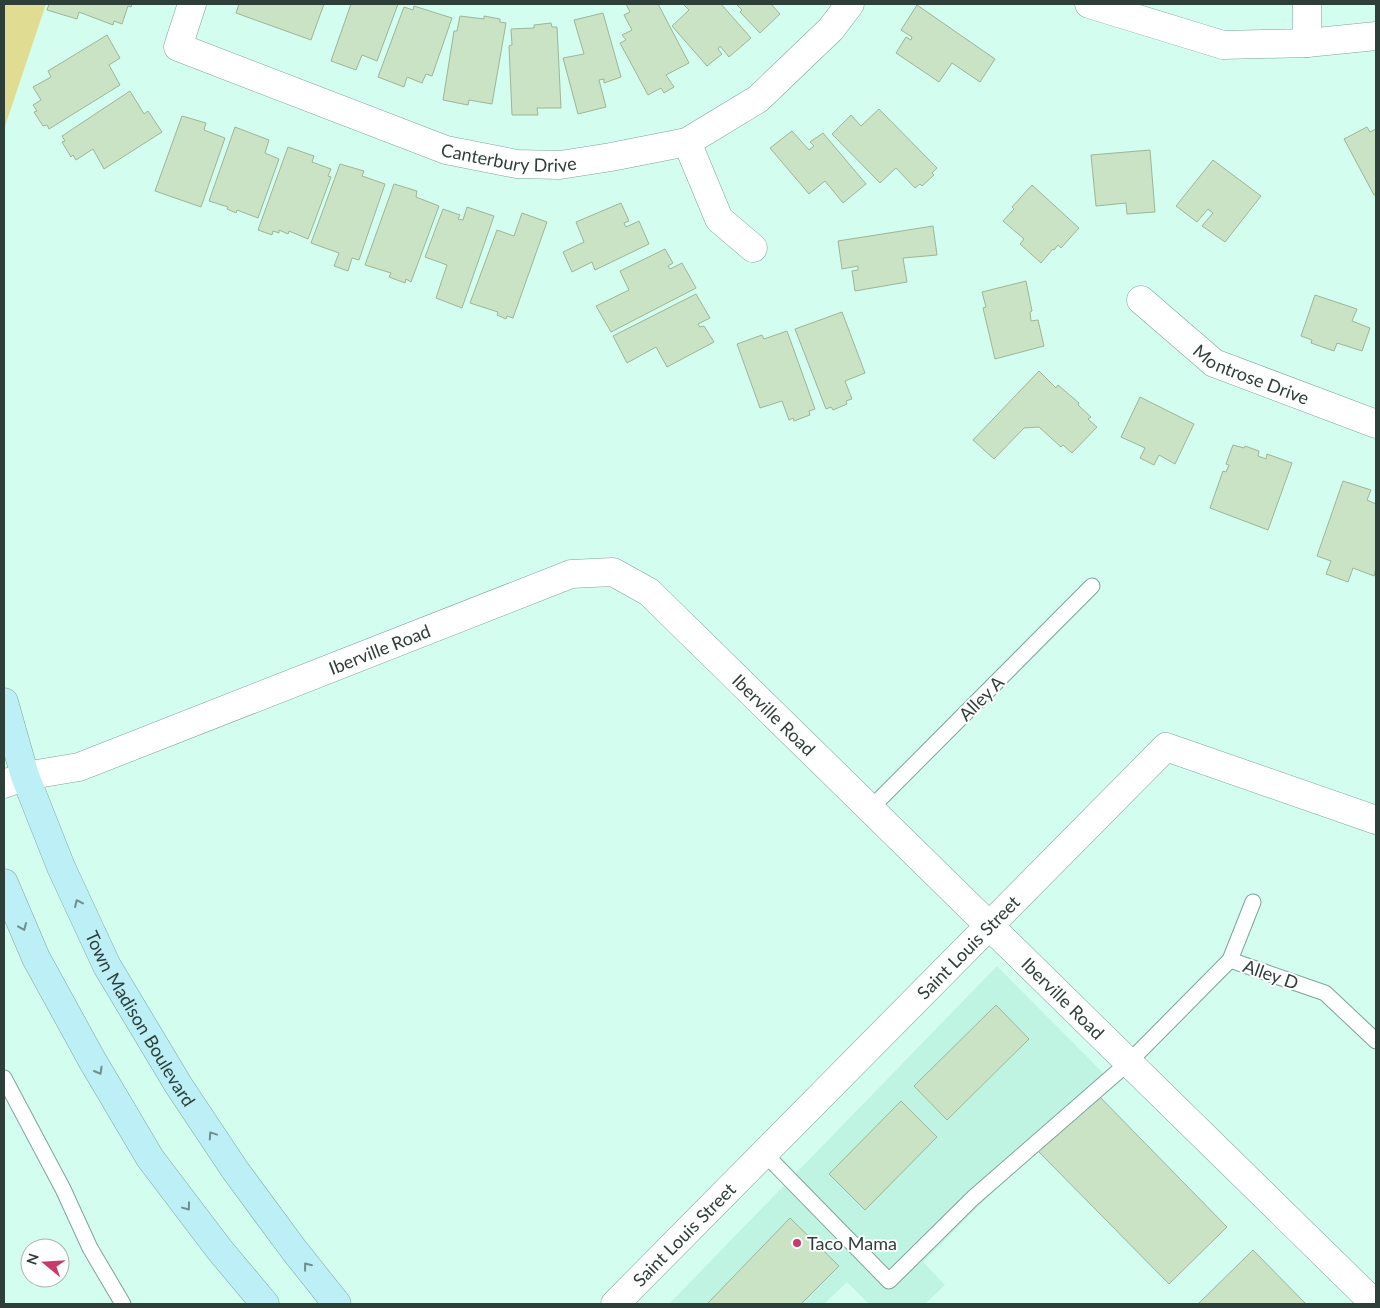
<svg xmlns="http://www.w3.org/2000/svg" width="1380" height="1308" font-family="Lato,sans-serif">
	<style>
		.built { fill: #bff4e3 }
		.green { fill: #e0dc91 }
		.building { fill: #cae3c4; stroke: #9eb598 }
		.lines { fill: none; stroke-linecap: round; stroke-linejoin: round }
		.lane-casing { stroke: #7ca598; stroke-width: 17 }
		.street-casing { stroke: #7ca598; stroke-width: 29 }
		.secondary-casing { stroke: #7ca598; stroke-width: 29 }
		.lane { stroke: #fff; stroke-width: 15 }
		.street { stroke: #fff; stroke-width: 28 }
		.secondary { stroke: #bcf0f6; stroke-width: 28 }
		.oneway { stroke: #6e8f8e }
		.poi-dot { fill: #c73a6b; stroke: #fff; stroke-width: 2 }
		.labels { text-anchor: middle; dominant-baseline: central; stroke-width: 4; stroke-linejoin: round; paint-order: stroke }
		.street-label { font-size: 18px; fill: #2e3f39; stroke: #fff }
		.poi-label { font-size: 18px; fill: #2e3f39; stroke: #fff; text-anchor: start }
	</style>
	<rect width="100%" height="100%" fill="#d2fdef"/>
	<polygon class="built" points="997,966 1107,1077 923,1262 945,1285 925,1304 869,1304 847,1282 824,1304 669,1304"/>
	<polygon class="green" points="4,4 46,4 4,129"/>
	<g class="building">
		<polygon points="49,4 132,4 131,7 128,6 122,24 114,21 113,25 79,12 77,19 47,10"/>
		<polygon points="239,4 324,4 311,40 236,13"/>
		<polygon points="351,4 398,4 377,61 362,55 356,70 331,61"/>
		<polygon points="626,4 658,4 689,63 666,75 674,87 664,93 661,88 648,95 620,43 626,40 622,35 632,30 624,15 630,12"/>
		<polygon points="683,4 721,4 751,38 729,57 720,46 718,49 722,54 707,66 672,26 689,10"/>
		<polygon points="736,4 771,4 780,14 760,33 740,12 742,10"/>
		<polygon points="917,5 995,59 980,82 952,63 939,82 896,53 906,37 911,40 912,37 901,30"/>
		<polygon points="414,6 452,18 432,76 426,74 422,83 407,77 404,87 378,77 404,7 413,10"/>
		<polygon points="603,13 621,77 604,83 604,79 599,80 606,107 578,114 563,58 584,54 574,20"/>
		<polygon points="460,16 484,19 484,16 500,19 500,22 506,23 492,104 469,100 468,105 443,100 454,31 457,31"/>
		<polygon points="551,23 552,27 557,27 561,108 537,108 538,115 512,115 509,46 512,45 511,29 534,28 534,25"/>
		<polygon points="107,35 120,58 109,65 120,85 49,129 47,125 43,126 34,112 37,111 33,105 41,100 33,87 51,77 48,71"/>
		<polygon points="130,91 144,114 148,111 162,132 104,169 93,149 76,160 73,155 71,157 62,142 65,141 62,136"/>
		<polygon points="879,109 937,168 932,173 934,175 922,186 920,184 915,188 896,168 880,183 832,134 851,115 861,126"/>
		<polygon points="182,116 206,123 204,130 225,138 201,207 155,191"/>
		<polygon points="235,127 269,140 265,153 279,159 258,218 237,210 236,213 227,209 228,207 209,201"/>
		<polygon points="1367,127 1370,132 1376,129 1376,195 1374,195 1344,139"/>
		<polygon points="792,131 809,150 814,146 810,142 823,133 866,184 843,203 825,181 809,194 770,148"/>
		<polygon points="288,147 314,156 312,162 331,169 328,176 331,177 308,239 289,231 288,234 279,230 279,233 273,231 272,235 258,230"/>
		<polygon points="1150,150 1155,212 1127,214 1126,203 1096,206 1091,155"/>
		<polygon points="1213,160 1261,196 1225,242 1202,226 1213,213 1208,209 1197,222 1176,206"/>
		<polygon points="340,164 364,171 362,176 385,184 359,260 352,258 348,271 334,266 339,253 311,243"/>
		<polygon points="394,184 417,191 416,197 439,206 411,282 406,279 405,283 389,277 391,273 365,265"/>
		<polygon points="1032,185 1079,228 1061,248 1058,245 1054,250 1053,249 1041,263 1020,244 1024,239 1003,221 1014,209 1012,207"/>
		<polygon points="621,203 629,221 624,223 626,227 639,221 649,244 595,270 592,262 572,272 563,252 584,242 576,222"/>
		<polygon points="467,207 494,216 462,308 436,298 447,265 425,257 443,209 460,215 458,219 463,220"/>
		<polygon points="522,213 547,222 513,318 507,316 506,319 497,315 498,312 470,303 497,230 514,236"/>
		<polygon points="933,226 937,255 903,258 907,282 855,291 852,271 858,270 858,266 842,269 838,241"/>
		<polygon points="665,249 673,263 668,266 670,269 682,263 696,288 611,332 596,306 629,290 620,271"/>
		<polygon points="1026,281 1032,311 1030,312 1031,321 1038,320 1044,346 995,359 983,308 986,307 982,292"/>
		<polygon points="696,294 710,318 698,324 700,327 704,326 714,342 667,367 656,347 627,363 613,336"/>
		<polygon points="1315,295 1357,309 1352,321 1370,328 1362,351 1337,343 1334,351 1311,343 1312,340 1301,336"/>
		<polygon points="842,312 865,373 845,381 852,399 846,401 847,404 833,410 831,407 826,409 795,329"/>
		<polygon points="787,331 815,409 809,411 810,415 794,421 793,418 789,420 782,401 760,408 737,344 762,335 764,339"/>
		<polygon points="1039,371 1056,388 1058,385 1079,403 1078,405 1091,417 1088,419 1097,427 1072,453 1063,445 1061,447 1039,427 1024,428 994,459 973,440"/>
		<polygon points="1140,397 1194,424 1175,464 1159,455 1154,465 1140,458 1145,448 1121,437"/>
		<polygon points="1233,445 1244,448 1245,446 1259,451 1258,456 1266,459 1267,454 1292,463 1268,530 1210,508 1223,471 1226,472 1229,465 1226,464"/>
		<polygon points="1343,481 1371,490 1367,500 1376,504 1376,568 1374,576 1353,568 1348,582 1326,574 1331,561 1317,556"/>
		<polygon points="996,1005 1029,1039 947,1120 914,1086"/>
		<polygon points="1097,1094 1227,1227 1169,1284 1038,1151"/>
		<polygon points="901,1101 937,1137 865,1210 829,1174"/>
		<polygon points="790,1218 839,1266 801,1304 707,1304"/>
		<polygon points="1253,1250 1306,1304 1198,1304"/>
	</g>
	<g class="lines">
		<defs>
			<g id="lane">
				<polyline points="870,809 1092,586"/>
				<polyline points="1230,960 1253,902"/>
				<polyline points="4,1078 63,1189 90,1248 123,1304"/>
				<polyline points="764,1153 889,1281 973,1198 1129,1062 1230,960 1325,993 1376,1041"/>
			</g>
			<g id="street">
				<path id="s1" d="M192 4 178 47 446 150 517 164 560 165 611 157 687 142 758 99 831 29 850 4"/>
				<polyline points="1089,4 1223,45 1307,43 1376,36"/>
				<polyline points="1307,43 1307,4"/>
				<polyline points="687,142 719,219 753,248"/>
				<path id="s2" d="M1141 300 1214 363 1376 424"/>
				<path id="s3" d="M4 784 25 776 79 767 571 574 613 572 649 592 1375 1304"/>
				<path id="s4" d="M615 1304 1166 747 1376 820"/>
			</g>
			<g id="secondary">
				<path id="s5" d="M4 702 25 776 61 867 107 966 179 1086 235 1170 294 1250 337 1304"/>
				<polyline points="4,883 36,958 92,1060 150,1158 219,1249 265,1304"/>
			</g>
		</defs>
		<use href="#lane" class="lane-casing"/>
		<use href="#street" class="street-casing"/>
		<use href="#secondary" class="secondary-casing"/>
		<use href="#lane" class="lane"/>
		<use href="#street" class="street"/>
		<use href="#secondary" class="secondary"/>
	</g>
	<defs><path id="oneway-chevron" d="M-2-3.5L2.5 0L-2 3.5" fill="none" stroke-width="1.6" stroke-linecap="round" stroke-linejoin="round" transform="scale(1.25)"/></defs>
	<g class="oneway">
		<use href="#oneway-chevron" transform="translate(78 903) rotate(-115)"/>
		<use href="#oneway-chevron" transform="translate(23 927) rotate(67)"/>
		<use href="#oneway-chevron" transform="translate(99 1071) rotate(60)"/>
		<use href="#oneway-chevron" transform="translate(212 1135) rotate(-124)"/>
		<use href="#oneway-chevron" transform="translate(187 1207) rotate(53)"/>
		<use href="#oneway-chevron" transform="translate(307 1266) rotate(-128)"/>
	</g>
	<circle class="poi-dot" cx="797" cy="1243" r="5"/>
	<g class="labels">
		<g class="street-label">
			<text stroke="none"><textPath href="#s1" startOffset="396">Canterbury Drive</textPath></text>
			<text stroke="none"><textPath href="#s2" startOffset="135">Montrose Drive</textPath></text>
			<text stroke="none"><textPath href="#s3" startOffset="400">Iberville Road</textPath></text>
			<text transform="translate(981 698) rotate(-45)">Alley A</text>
			<text stroke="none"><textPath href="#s3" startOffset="864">Iberville Road</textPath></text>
			<text stroke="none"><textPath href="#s4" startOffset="502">Saint Louis Street</textPath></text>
			<text transform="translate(1271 974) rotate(19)">Alley D</text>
			<text stroke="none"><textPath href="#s3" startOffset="1269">Iberville Road</textPath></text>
			<text stroke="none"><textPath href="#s5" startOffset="346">Town Madison Boulevard</textPath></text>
			<text stroke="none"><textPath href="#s4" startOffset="98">Saint Louis Street</textPath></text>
		</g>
		<g class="poi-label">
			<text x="807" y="1243">Taco Mama</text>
		</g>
	</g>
	<rect width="1380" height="1308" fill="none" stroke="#2e3f39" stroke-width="10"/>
	<g transform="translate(45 1263) rotate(288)"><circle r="24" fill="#ffffff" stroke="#abb2b0"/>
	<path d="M0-4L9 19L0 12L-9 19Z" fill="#c73a6b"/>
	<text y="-8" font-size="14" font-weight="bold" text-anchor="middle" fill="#2e3f39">N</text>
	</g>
</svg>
